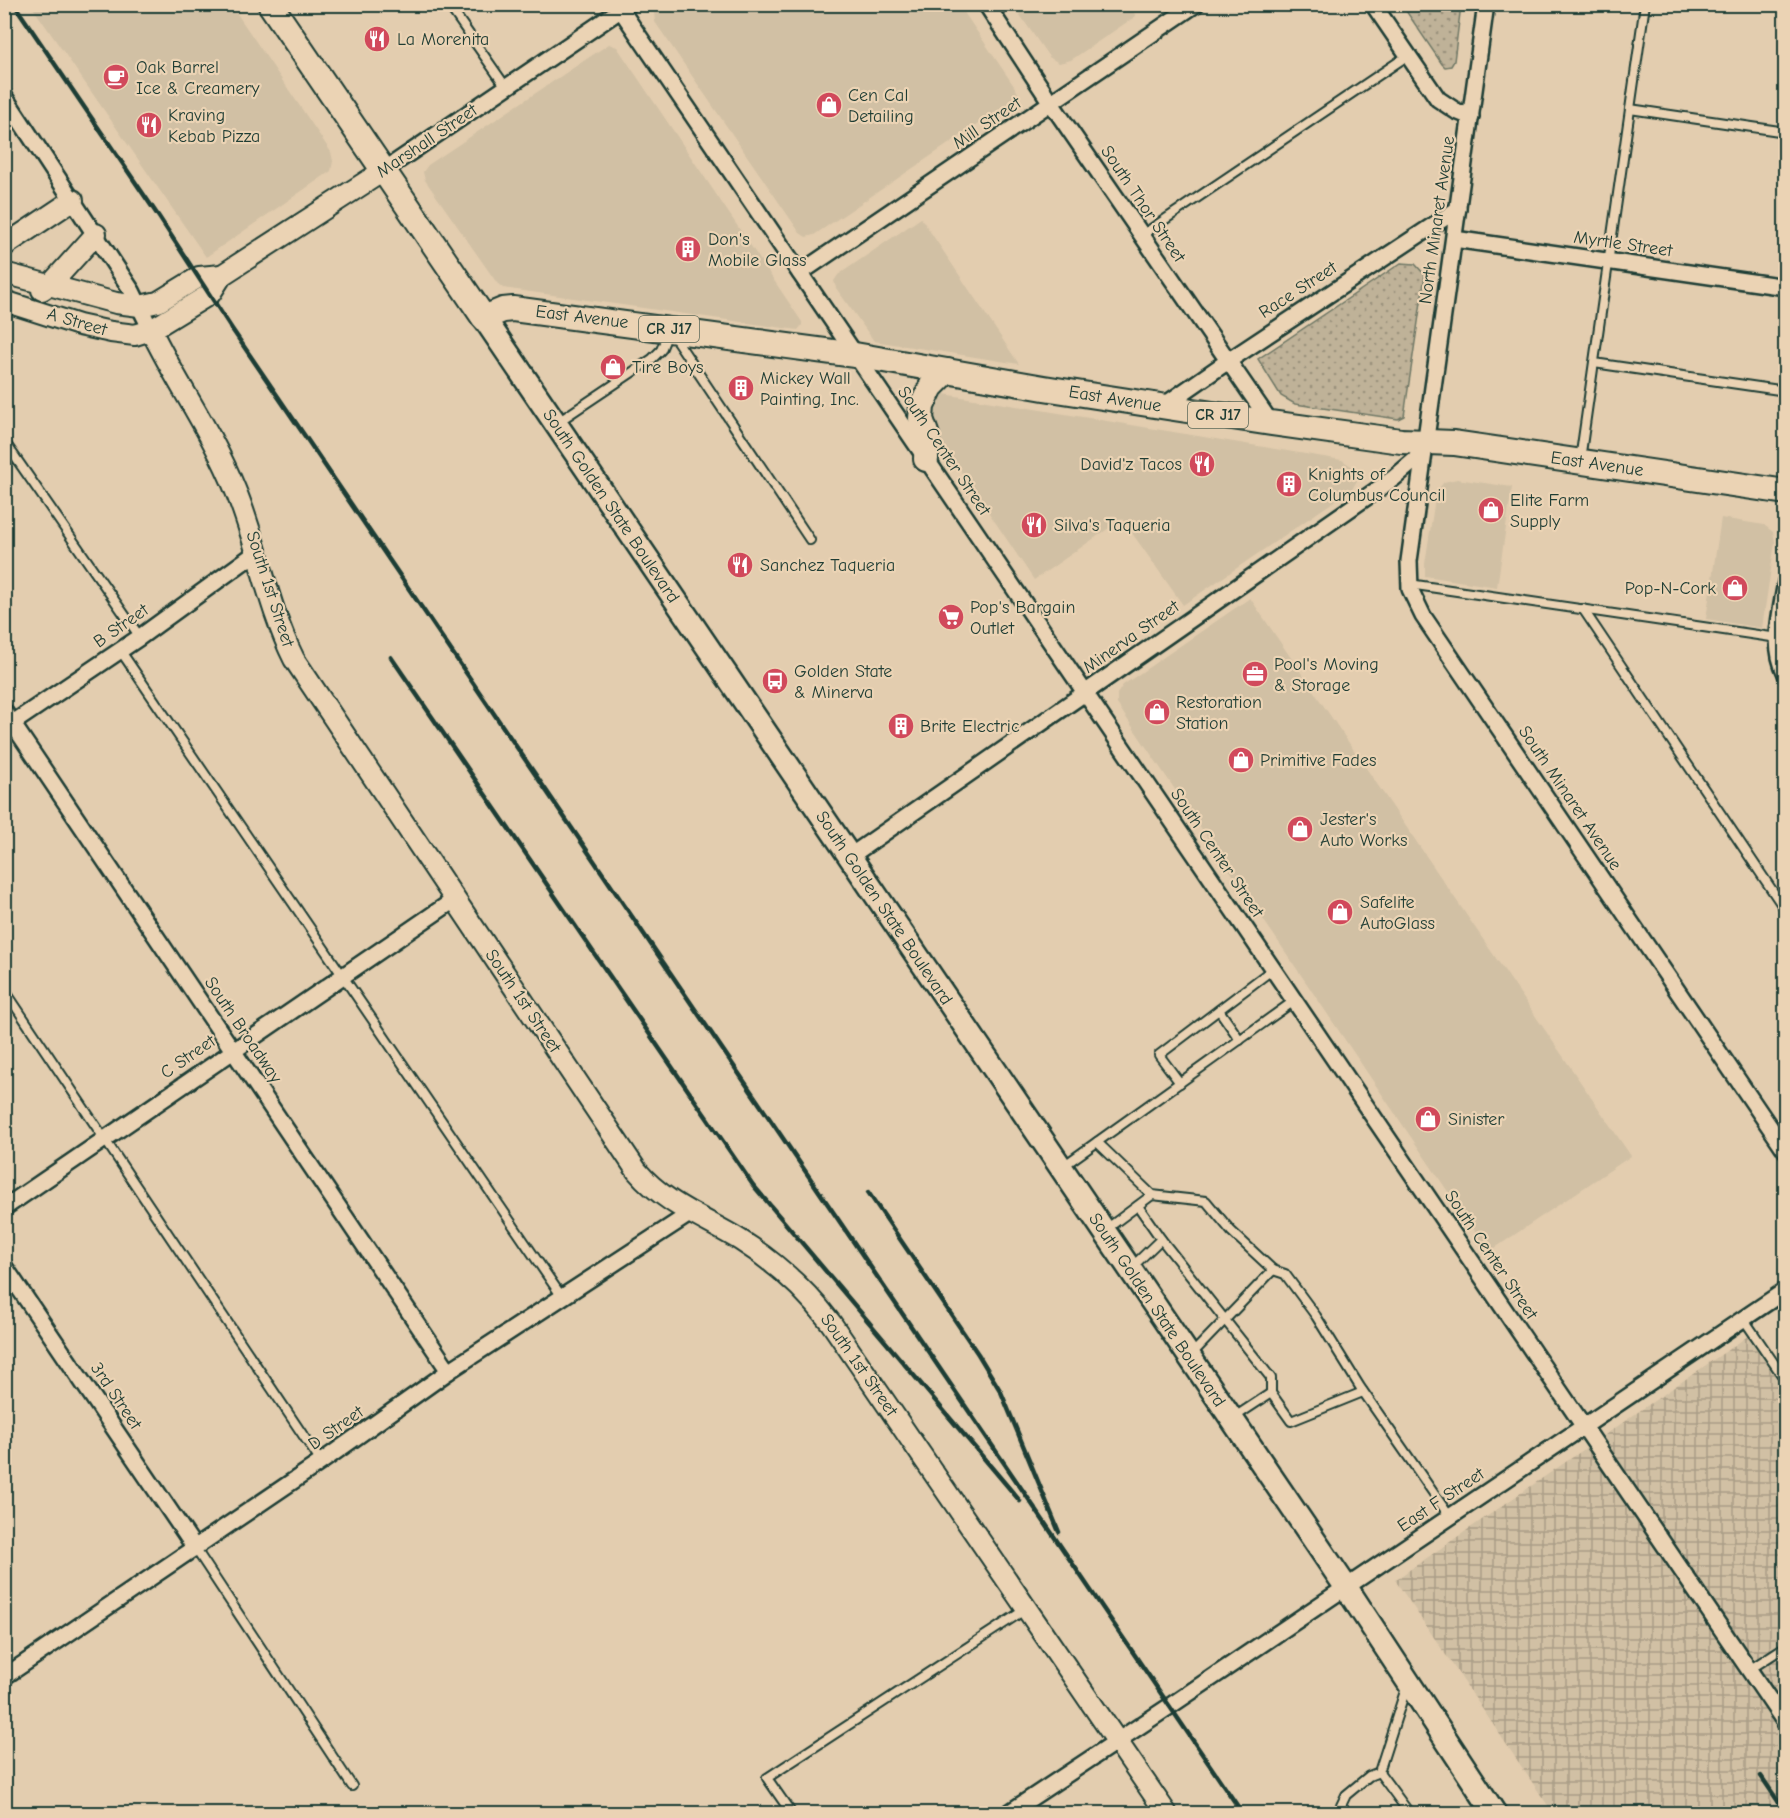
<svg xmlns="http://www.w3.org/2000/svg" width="1790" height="1818" font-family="'Comic Neue',sans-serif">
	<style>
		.built { fill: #d1c0a4 }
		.industrial { fill: url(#industrial-grid) }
		.grass { fill: url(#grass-dots); stroke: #6f7866; stroke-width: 1.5 }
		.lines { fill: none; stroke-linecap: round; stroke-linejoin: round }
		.service-casing { stroke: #1f3d34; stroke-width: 12 }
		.minor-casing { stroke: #1f3d34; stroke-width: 20 }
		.tertiary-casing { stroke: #1f3d34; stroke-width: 24 }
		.secondary-casing { stroke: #1f3d34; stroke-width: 27 }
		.primary-casing { stroke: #1f3d34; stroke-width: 28 }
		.service { stroke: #ebd3b4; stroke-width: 8 }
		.minor { stroke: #ebd3b4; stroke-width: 15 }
		.tertiary { stroke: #ebd3b4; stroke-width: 20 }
		.secondary { stroke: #ebd3b4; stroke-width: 22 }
		.primary { stroke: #ebd3b4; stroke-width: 24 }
		.rail { stroke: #1f3d34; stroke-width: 4.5 }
		.labels { text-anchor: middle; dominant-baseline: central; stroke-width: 4.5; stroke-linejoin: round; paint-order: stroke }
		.shield { fill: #ebd3b4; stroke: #5c6a5a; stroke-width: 1.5 }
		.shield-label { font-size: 16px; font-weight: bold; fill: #1f3d34 }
		.poi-label { font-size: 18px; fill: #1f3d34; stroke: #ebd3b4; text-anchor: start }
		.street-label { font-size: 18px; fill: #1f3d34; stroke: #ebd3b4 }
	</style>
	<defs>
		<pattern id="industrial-grid" width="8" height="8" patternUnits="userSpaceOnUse" patternTransform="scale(1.5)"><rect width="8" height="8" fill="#d1c0a4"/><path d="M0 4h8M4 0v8" fill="none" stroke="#a99d86"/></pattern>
		<pattern id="grass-dots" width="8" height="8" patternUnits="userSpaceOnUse" patternTransform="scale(1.5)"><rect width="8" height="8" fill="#bfb298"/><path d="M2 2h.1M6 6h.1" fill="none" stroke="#9b927d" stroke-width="1.8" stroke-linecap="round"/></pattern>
	</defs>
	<rect width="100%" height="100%" fill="#e3cdaf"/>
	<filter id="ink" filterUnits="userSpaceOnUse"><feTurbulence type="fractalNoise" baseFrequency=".0167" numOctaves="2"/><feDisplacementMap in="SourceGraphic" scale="12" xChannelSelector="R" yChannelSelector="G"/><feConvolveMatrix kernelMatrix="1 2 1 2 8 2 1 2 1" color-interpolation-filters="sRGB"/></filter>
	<g filter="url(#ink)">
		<g class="built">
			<polygon points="664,4 959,5 1016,89 1018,94 1015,99 814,235 806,237 800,233 655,22 654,12"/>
			<polygon points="31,5 231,5 331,152 333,161 331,171 206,257"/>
			<polygon points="1013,5 1129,5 1136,16 1071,60 1059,63 1049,57"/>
			<polygon points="609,44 617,47 802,322 802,325 798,330 503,288 497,283 425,180 423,172 428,165"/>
			<polygon points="921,218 1019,364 874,341 836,288 834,281 838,275"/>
			<polygon points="944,394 1342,460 1354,468 1357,481 1352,489 1183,605 1122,519 1034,580 930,425 934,399"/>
			<polygon points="1457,479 1512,487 1497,587 1425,576 1425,564 1436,492 1444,482"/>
			<polygon points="1721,518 1764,525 1773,532 1775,542 1762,628 1706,619"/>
			<polygon points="1250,598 1631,1156 1489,1252 1117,704 1117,694 1123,685"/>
		</g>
		<polygon class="industrial" points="1748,1336 1785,1391 1785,1813 1553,1813 1395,1580"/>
		<g class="grass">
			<polygon points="1409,4 1461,5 1454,61 1451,66 1445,67 1442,64 1404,8"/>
			<polygon points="1401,263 1415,264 1425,275 1404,416 1398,419 1295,404 1281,396 1258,359"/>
		</g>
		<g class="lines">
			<defs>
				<g id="service">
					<polyline points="448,4 506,87"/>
					<polyline points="1630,109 1786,132"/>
					<polyline points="1142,235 1407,56"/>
					<polyline points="673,335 810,540"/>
					<polyline points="1594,363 1786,391"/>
					<polyline points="558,422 652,359 661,350 668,333"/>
					<polyline points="4,441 140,637"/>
					<polyline points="1580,460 1645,4"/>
					<polyline points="1409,584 1778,638"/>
					<polyline points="1583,609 1786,911"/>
					<polyline points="120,650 562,1297"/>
					<polyline points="4,989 321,1462"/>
					<polyline points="1219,1010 1240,1040"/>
					<polyline points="1180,1083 1159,1055 1273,969"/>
					<polyline points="1097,1142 1152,1195 1206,1201 1231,1231 1273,1270 1190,1356"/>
					<polyline points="1062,1167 1294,1001"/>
					<polyline points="1105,1230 1152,1195"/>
					<polyline points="1161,1239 1271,1378 1271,1393"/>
					<polyline points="1131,1268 1161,1239 1138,1206"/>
					<polyline points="1273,1270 1285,1274 1316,1316 1360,1387 1450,1517"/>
					<polyline points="1743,1318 1786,1381"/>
					<polyline points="1233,1418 1271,1393 1291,1421 1363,1392"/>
					<polyline points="195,1548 352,1786"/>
					<polyline points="1749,1670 1786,1646"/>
					<polyline points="1379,1772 1406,1688"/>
					<polyline points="1379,1772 1410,1814"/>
					<polyline points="792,1814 767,1778 1026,1609"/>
					<polyline points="1337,1814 1346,1795 1369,1776 1379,1772"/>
				</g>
				<g id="minor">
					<polyline points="617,4 1786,1724"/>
					<polyline points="986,4 1051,103 1271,423"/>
					<polyline points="1373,4 1438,99 1456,111 1471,117"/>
					<polyline points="1486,4 1409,561 1410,589 1423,616 1786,1151"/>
					<polyline points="4,96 132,291 151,330"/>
					<polyline points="383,171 629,4"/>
					<polyline points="1454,239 1786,287"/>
					<polyline points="800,273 1196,4"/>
					<polyline points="1162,407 1228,361 1458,209"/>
					<path d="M1786 582C1781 612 1771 645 1786 674"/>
					<polyline points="4,711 449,1371"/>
					<polyline points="4,729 140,637 257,552"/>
					<polyline points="849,857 1394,478 1415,460 1424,446"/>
					<polyline points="4,1208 454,900"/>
					<polyline points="4,1266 195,1548"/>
					<polyline points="4,1677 321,1462 449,1371 691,1213"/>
					<polyline points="1007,1814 1170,1706 1786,1290"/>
				</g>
				<g id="tertiary">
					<polyline points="4,246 73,200"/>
					<polyline points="4,273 116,303 140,306 158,302 199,277 222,275"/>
					<polyline points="42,290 51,284 96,234"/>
					<polyline points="4,301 79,325 111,332 135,335 151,330 210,294 222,275 383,171"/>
					<path d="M151 330C177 384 213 434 235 489 258 544 267 605 294 659L637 1171C665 1204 704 1218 740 1240 775 1262 806 1290 831 1323L1167 1814"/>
				</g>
				<polyline id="secondary" points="484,318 1346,1587 1495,1814"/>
				<g id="primary">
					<polyline points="270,4 484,318 503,310 513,309 855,355 1044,388 1271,423 1401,441 1454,443 1786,492"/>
					<polyline points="926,459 927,436 921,419 922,406 931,387 947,371"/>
				</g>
			</defs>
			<use href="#service" class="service-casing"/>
			<use href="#minor" class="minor-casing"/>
			<use href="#tertiary" class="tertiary-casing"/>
			<use href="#secondary" class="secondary-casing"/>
			<use href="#primary" class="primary-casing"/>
			<use href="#service" class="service"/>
			<use href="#minor" class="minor"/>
			<use href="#tertiary" class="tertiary"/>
			<use href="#secondary" class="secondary"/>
			<use href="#primary" class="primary"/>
			<g class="rail">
				<polyline points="14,4 159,217 232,329 1243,1814"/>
				<polyline points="391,657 753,1185 1020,1501"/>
				<polyline points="868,1192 978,1354 1001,1392 1059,1532"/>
				<polyline points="1761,1776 1786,1813"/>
			</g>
		</g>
	</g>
	<defs>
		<symbol id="restaurant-disc" viewBox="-11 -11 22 22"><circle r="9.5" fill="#d1495b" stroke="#ebd3b4"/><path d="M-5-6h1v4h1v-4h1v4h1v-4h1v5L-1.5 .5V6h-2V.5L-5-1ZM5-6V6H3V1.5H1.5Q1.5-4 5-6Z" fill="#fff"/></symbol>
		<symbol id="cafe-disc" viewBox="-11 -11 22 22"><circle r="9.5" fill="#d1495b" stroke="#ebd3b4"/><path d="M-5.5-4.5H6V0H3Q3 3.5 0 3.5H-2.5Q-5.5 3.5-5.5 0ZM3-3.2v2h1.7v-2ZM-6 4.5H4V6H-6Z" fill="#fff"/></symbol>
		<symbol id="shop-disc" viewBox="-11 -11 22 22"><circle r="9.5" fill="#d1495b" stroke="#ebd3b4"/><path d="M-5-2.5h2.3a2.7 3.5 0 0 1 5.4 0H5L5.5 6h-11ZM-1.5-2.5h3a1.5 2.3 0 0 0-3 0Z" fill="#fff"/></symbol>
		<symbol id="building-disc" viewBox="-11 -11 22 22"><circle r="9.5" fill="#d1495b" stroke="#ebd3b4"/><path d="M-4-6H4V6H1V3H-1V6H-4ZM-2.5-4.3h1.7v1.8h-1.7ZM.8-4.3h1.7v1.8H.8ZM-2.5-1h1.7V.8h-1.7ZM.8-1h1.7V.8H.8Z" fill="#fff"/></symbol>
		<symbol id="supermarket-disc" viewBox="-11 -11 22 22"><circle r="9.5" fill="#d1495b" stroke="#ebd3b4"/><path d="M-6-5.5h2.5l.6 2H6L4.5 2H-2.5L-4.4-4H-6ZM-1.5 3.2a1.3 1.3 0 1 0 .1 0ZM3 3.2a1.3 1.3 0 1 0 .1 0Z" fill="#fff"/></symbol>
		<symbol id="office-disc" viewBox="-11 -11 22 22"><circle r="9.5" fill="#d1495b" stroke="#ebd3b4"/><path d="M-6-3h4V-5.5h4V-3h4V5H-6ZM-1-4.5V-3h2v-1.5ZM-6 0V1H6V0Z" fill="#fff"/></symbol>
		<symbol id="bus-disc" viewBox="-11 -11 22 22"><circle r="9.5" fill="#d1495b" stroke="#ebd3b4"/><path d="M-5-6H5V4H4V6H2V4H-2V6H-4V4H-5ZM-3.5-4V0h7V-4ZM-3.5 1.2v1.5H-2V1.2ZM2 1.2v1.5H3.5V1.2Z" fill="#fff"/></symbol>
	</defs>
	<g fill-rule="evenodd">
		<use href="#restaurant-disc" x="362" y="24" width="30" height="30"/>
		<use href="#cafe-disc" x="101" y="62" width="30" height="30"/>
		<use href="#shop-disc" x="814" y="90" width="30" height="30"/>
		<use href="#restaurant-disc" x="134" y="110" width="30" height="30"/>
		<use href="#building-disc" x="673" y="234" width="30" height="30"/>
		<use href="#shop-disc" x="598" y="352" width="30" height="30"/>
		<use href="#building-disc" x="726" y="373" width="30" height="30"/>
		<use href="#restaurant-disc" x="1187" y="449" width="30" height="30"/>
		<use href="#building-disc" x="1274" y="469" width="30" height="30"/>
		<use href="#shop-disc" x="1476" y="495" width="30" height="30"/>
		<use href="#restaurant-disc" x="1019" y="510" width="30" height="30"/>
		<use href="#restaurant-disc" x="725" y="550" width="30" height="30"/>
		<use href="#shop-disc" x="1720" y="573" width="30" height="30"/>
		<use href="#supermarket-disc" x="936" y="602" width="30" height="30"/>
		<use href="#office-disc" x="1240" y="659" width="30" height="30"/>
		<use href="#bus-disc" x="760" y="666" width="30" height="30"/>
		<use href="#shop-disc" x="1142" y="697" width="30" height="30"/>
		<use href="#building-disc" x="886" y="711" width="30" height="30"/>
		<use href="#shop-disc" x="1226" y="745" width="30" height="30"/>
		<use href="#shop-disc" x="1285" y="814" width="30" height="30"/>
		<use href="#shop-disc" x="1325" y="897" width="30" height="30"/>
		<use href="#shop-disc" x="1413" y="1104" width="30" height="30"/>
	</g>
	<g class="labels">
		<g class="shield">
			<rect x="639" y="316" width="60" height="26" rx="4.5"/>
			<rect x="1188" y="402" width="60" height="26" rx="4.5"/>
		</g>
		<g class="shield-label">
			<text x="669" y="329">CR J17</text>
			<text x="1218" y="415">CR J17</text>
		</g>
		<g class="poi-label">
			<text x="397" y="39">La Morenita</text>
			<text x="136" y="67">Oak Barrel<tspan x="136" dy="21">Ice &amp; Creamery</tspan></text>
			<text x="848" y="95">Cen Cal<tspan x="848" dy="21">Detailing</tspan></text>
			<text x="168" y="115">Kraving<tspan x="168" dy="21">Kebab Pizza</tspan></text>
			<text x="708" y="239">Don's<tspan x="708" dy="21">Mobile Glass</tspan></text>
			<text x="632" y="367">Tire Boys</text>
			<text x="760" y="378">Mickey Wall<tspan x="760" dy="21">Painting, Inc.</tspan></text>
			<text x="1182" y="464" text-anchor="end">David'z Tacos</text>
			<text x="1308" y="474">Knights of<tspan x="1308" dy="21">Columbus Council</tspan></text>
			<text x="1510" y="500">Elite Farm<tspan x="1510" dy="21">Supply</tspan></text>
			<text x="1054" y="525">Silva's Taqueria</text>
			<text x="760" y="565">Sanchez Taqueria</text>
			<text x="1716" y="588" text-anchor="end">Pop-N-Cork</text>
			<text x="970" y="607">Pop's Bargain<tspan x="970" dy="21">Outlet</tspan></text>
			<text x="1274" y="664">Pool's Moving<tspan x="1274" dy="21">&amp; Storage</tspan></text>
			<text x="794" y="671">Golden State<tspan x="794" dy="21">&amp; Minerva</tspan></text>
			<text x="1176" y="702">Restoration<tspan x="1176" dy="21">Station</tspan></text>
			<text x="920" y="726">Brite Electric</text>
			<text x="1260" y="760">Primitive Fades</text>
			<text x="1320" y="819">Jester's<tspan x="1320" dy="21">Auto Works</tspan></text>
			<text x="1360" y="902">Safelite<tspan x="1360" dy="21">AutoGlass</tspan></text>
			<text x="1448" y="1119">Sinister</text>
		</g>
		<g class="street-label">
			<text transform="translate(987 123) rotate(-34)">Mill Street</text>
			<text transform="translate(427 141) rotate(-34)">Marshall Street</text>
			<text transform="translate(1143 204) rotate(56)">South Thor Street</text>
			<text transform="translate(1437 220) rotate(-82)">North Minaret Avenue</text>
			<text transform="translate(1623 244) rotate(8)">Myrtle Street</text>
			<text transform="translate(1298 290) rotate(-33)">Race Street</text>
			<text transform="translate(582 317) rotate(7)">East Avenue</text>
			<text transform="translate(77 322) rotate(16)">A Street</text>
			<text transform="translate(1115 399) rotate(9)">East Avenue</text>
			<text transform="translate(944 451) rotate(56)">South Center Street</text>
			<text transform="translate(1597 464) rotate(8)">East Avenue</text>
			<text transform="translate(611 506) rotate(56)">South Golden State Boulevard</text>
			<text transform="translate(270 589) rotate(72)">South 1st Street</text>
			<text transform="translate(121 626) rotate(-35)">B Street</text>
			<text transform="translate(1131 637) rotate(-35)">Minerva Street</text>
			<text transform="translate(1570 798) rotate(56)">South Minaret Avenue</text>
			<text transform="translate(1217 853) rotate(56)">South Center Street</text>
			<text transform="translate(884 908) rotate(56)">South Golden State Boulevard</text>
			<text transform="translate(523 1001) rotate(56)">South 1st Street</text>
			<text transform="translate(243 1030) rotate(56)">South Broadway</text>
			<text transform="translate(188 1057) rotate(-35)">C Street</text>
			<text transform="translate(1491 1255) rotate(56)">South Center Street</text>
			<text transform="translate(1157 1310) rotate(56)">South Golden State Boulevard</text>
			<text transform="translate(859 1365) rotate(55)">South 1st Street</text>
			<text transform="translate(116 1396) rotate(56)">3rd Street</text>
			<text transform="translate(336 1428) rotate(-35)">D Street</text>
			<text transform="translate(1441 1500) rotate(-34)">East F Street</text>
		</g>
	</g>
	<rect width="1790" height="1818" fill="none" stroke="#ebd3b4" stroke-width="24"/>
	<rect x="12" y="12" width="1766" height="1794" fill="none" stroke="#1f3d34" stroke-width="2" filter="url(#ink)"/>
</svg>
